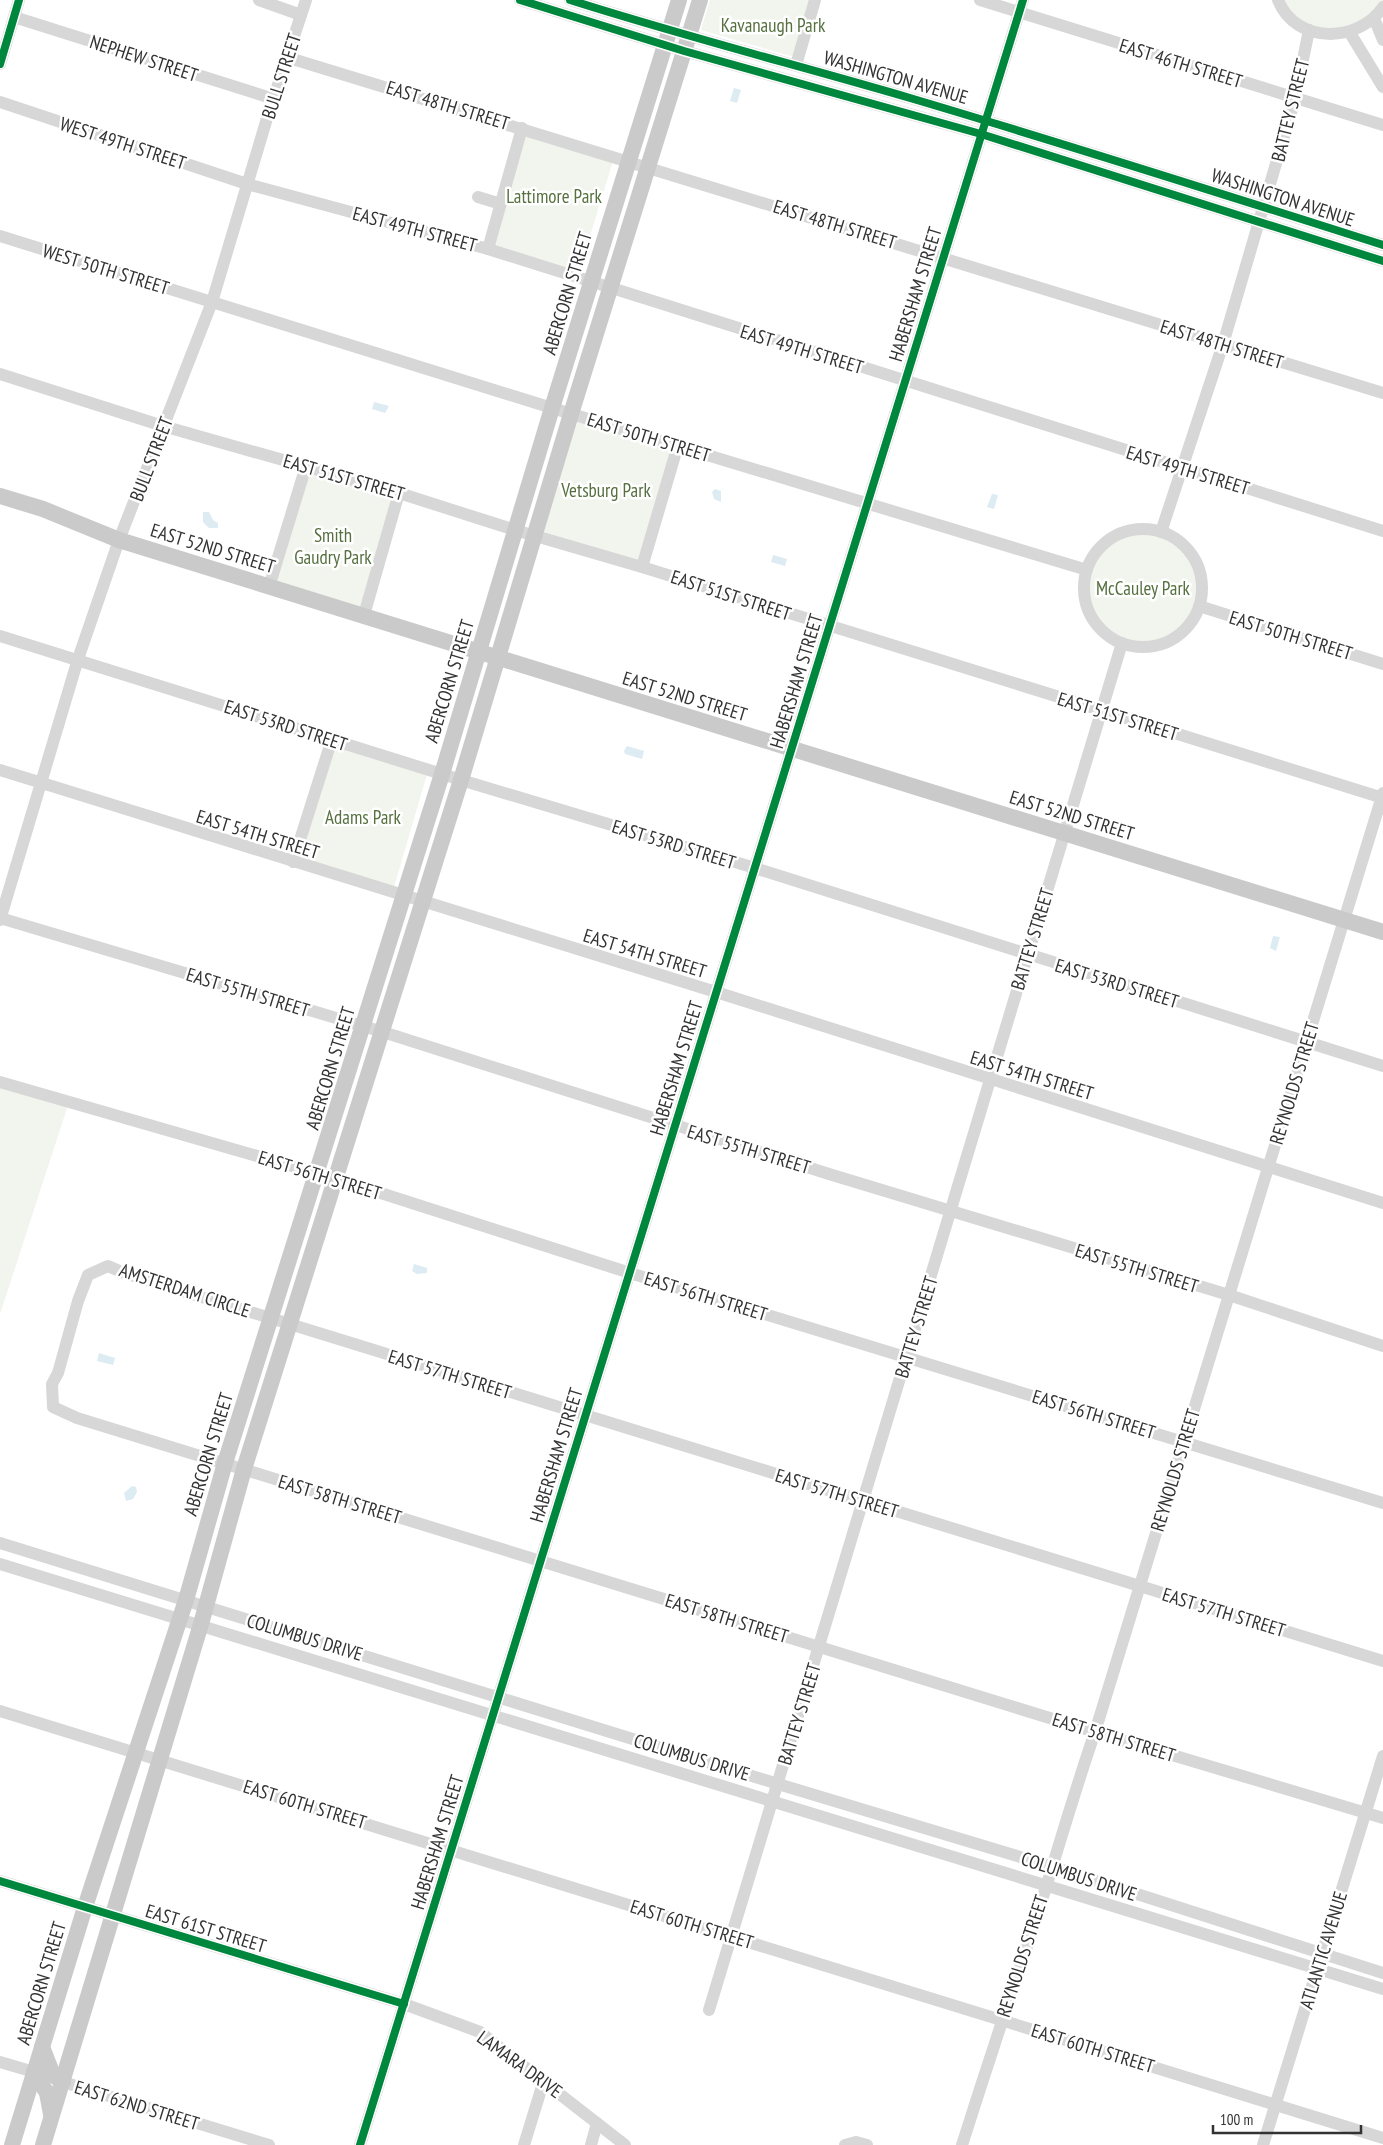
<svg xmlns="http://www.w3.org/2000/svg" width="1383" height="2145" font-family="'PT Sans Narrow',sans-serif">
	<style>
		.green { fill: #f1f5ed }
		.water { fill: #ddebf3 }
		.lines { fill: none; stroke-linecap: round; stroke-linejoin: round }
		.minor { stroke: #d7d7d7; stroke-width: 12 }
		.major { stroke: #cacaca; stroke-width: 16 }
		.cycleway-casing { stroke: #fff; stroke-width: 11 }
		.cycleway { stroke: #00873e; stroke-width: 8 }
		.labels { text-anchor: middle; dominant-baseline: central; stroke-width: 5; stroke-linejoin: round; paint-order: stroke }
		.park-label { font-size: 19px; fill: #56703f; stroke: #fff }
		.street-label { font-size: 19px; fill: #333; stroke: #fff }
	</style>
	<rect width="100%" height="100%" fill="#fff"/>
	<g class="green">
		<polygon points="710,0 811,0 794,57 701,30"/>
		<polygon points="1278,0 1383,0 1383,7 1359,29 1309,30"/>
		<polygon points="524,134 613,161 578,275 493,247"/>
		<polygon points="574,419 672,449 639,560 540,531"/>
		<polygon points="306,466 399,493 364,615 269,587"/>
		<circle cx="1143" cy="588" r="59"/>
		<polygon points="335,744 427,774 394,887 298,860"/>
		<polygon points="0,1082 69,1102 0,1314"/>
	</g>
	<g class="water">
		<polygon points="734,88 741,90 737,103 730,101"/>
		<polygon points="374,402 389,406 385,413 372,409"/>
		<polygon points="715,489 721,491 721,502 714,499 712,492"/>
		<polygon points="992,494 998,495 994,509 987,507"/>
		<polygon points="203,512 209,512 213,520 218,523 218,528 209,528 203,522"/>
		<polygon points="773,555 787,559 785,566 771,562"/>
		<polygon points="627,746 644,751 642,759 625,754 624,751"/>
		<polygon points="1273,936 1280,937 1276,951 1270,948"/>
		<polygon points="414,1264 427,1268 427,1273 417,1274 412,1271"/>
		<polygon points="99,1353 115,1358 113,1365 97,1361"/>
		<polygon points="132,1486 136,1487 137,1492 133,1499 126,1501 124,1493"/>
	</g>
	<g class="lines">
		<g class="minor">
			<polyline points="259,0 301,15"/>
			<polyline points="520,0 684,51 981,134 1383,261"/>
			<path d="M570 0C683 36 797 65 910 98 1069 145 1226 195 1383 245"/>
			<polyline points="980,0 1383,125"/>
			<path d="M1278 0C1296 45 1359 43 1383 7"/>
			<polyline points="14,17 274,99"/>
			<polyline points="1374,18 1383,40"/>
			<polyline points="1350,33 1383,87"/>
			<polyline points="286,57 1383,393"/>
			<polyline points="0,64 19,0"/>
			<polyline points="796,65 815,0"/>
			<polyline points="0,102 247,184 488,249 1383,531"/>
			<polyline points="478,197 501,204"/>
			<polyline points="0,236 552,408 1087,570"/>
			<polyline points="488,249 522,128"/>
			<polyline points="0,374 163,426 399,493 515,530 642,567 1383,798"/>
			<circle cx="1143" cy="588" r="59"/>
			<polyline points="1161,532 1223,344 1295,99 1309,30"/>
			<polyline points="642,567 678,445"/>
			<polyline points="269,587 306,466"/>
			<polyline points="1199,606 1383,664"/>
			<polyline points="364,615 399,493"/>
			<polyline points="0,636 461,780 755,868 1383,1066"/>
			<polyline points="0,770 716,992 1383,1203"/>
			<polyline points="293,862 332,739"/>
			<polyline points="0,918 383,1032 829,1174 1229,1295 1383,1346"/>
			<polyline points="0,920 78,659 119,540 212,302 268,115 306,0"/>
			<polyline points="0,1082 337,1179 630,1273 1383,1503"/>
			<polyline points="0,1543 778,1784 1050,1866 1383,1973"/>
			<polyline points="0,1564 1383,1989"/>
			<polyline points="1383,1661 124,1273 108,1266 88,1275 78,1301 58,1373 52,1384 53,1407 77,1418 1095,1732 1383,1818"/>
			<polyline points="0,1711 1383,2138"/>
			<polyline points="0,1881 404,2004 480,2032 625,2145"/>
			<polyline points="709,2010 1122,643"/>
			<polyline points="0,2062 34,2072"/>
			<polyline points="63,2082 269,2145"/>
			<polyline points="360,2145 1023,0"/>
			<polyline points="524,2145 544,2080"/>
			<polyline points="591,2145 597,2123"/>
			<polyline points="845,2145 856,2142 867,2145"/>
			<path d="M962 2145C983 2079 1004 2015 1026 1950 1050 1878 1070 1804 1095 1732L1383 793"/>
			<polyline points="1263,2145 1383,1756"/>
		</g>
		<g class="major">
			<polyline points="0,496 43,509 119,540 1383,932"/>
			<polyline points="42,2047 53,2075 63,2082"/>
			<polyline points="34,2072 47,2093 51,2114"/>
			<polyline points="12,2145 85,1907 186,1600 225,1463 442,774 552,408 679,0"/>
			<polyline points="43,2145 201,1624 244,1469 461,780 571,414 700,0"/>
		</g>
		<defs>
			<g id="cycleway">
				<polyline points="520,0 684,51 981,134 1383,261"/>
				<path d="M570 0C683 36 797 65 910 98 1069 145 1226 195 1383 245"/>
				<polyline points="0,64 19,0"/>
				<polyline points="0,1881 404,2004"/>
				<polyline points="360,2145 1023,0"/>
			</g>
		</defs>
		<use href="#cycleway" class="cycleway-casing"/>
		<use href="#cycleway" class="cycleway"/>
	</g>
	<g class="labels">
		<g class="park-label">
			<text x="773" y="25">Kavanaugh Park</text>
			<text x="554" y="196">Lattimore Park</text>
			<text x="606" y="490">Vetsburg Park</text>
			<text x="333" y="535">Smith<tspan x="333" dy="22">Gaudry Park</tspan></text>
			<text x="1143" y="588">McCauley Park</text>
			<text x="363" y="817">Adams Park</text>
		</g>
		<g class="street-label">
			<text transform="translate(144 58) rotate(18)">NEPHEW STREET</text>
			<text transform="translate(1181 63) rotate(17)">EAST 46TH STREET</text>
			<text transform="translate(281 76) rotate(-72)">BULL STREET</text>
			<text transform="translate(896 77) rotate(16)">WASHINGTON AVENUE</text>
			<text transform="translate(448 105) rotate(17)">EAST 48TH STREET</text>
			<text transform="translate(1290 110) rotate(-76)">BATTEY STREET</text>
			<text transform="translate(123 143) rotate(18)">WEST 49TH STREET</text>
			<text transform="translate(1283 197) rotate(18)">WASHINGTON AVENUE</text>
			<text transform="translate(835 224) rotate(17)">EAST 48TH STREET</text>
			<text transform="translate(415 229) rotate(15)">EAST 49TH STREET</text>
			<text transform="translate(106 269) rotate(17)">WEST 50TH STREET</text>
			<text transform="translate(567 293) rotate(-73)">ABERCORN STREET</text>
			<text transform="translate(915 294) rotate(-73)">HABERSHAM STREET</text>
			<text transform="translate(1222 344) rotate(17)">EAST 48TH STREET</text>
			<text transform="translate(802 349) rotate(17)">EAST 49TH STREET</text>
			<text transform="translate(649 437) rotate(17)">EAST 50TH STREET</text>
			<text transform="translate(151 459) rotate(-69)">BULL STREET</text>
			<text transform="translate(1188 470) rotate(17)">EAST 49TH STREET</text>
			<text transform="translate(344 477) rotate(16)">EAST 51ST STREET</text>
			<text transform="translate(213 548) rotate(17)">EAST 52ND STREET</text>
			<text transform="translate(731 595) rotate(18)">EAST 51ST STREET</text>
			<text transform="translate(1291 635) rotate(17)">EAST 50TH STREET</text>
			<text transform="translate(449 681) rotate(-73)">ABERCORN STREET</text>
			<text transform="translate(796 681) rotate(-73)">HABERSHAM STREET</text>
			<text transform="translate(685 696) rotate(17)">EAST 52ND STREET</text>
			<text transform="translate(1118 716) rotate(17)">EAST 51ST STREET</text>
			<text transform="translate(286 725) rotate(18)">EAST 53RD STREET</text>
			<text transform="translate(1072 815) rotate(17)">EAST 52ND STREET</text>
			<text transform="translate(258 834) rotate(17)">EAST 54TH STREET</text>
			<text transform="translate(674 844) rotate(17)">EAST 53RD STREET</text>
			<text transform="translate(1032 939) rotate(-73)">BATTEY STREET</text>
			<text transform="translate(645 953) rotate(17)">EAST 54TH STREET</text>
			<text transform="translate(1117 983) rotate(17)">EAST 53RD STREET</text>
			<text transform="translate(248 992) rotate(17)">EAST 55TH STREET</text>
			<text transform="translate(330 1068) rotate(-73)">ABERCORN STREET</text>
			<text transform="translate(676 1068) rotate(-73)">HABERSHAM STREET</text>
			<text transform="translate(1032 1075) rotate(17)">EAST 54TH STREET</text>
			<text transform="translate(1294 1083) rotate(-73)">REYNOLDS STREET</text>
			<text transform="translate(749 1149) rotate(17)">EAST 55TH STREET</text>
			<text transform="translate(320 1175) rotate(17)">EAST 56TH STREET</text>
			<text transform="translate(1137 1268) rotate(17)">EAST 55TH STREET</text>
			<text transform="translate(185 1290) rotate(18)">AMSTERDAM CIRCLE</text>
			<text transform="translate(706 1296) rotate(17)">EAST 56TH STREET</text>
			<text transform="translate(916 1327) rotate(-73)">BATTEY STREET</text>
			<text transform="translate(450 1374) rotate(17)">EAST 57TH STREET</text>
			<text transform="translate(1094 1414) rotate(17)">EAST 56TH STREET</text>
			<text transform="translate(208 1454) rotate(-73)">ABERCORN STREET</text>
			<text transform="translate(556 1455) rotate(-73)">HABERSHAM STREET</text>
			<text transform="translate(1175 1470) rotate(-73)">REYNOLDS STREET</text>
			<text transform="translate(837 1493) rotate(17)">EAST 57TH STREET</text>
			<text transform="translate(340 1499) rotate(17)">EAST 58TH STREET</text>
			<text transform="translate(1224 1612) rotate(17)">EAST 57TH STREET</text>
			<text transform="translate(727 1618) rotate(17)">EAST 58TH STREET</text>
			<text transform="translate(305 1637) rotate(17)">COLUMBUS DRIVE</text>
			<text transform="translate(799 1714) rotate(-73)">BATTEY STREET</text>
			<text transform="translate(1114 1737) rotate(17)">EAST 58TH STREET</text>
			<text transform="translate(692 1757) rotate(17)">COLUMBUS DRIVE</text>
			<text transform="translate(305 1804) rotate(17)">EAST 60TH STREET</text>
			<text transform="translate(437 1842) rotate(-73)">HABERSHAM STREET</text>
			<text transform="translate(1079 1876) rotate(18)">COLUMBUS DRIVE</text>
			<text transform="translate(692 1924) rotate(17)">EAST 60TH STREET</text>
			<text transform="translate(206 1928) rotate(17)">EAST 61ST STREET</text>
			<text transform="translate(1323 1950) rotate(-73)">ATLANTIC AVENUE</text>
			<text transform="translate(1022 1956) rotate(-72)">REYNOLDS STREET</text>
			<text transform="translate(41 1983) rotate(-73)">ABERCORN STREET</text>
			<text transform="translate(1093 2048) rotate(17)">EAST 60TH STREET</text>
			<text transform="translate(520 2064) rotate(36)">LAMARA DRIVE</text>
			<text transform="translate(137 2105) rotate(17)">EAST 62ND STREET</text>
		</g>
	</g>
	<path d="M1213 2125v8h148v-8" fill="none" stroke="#333333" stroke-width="2.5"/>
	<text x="1220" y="2125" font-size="15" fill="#333333" stroke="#ffffff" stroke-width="4" paint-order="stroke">100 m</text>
</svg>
